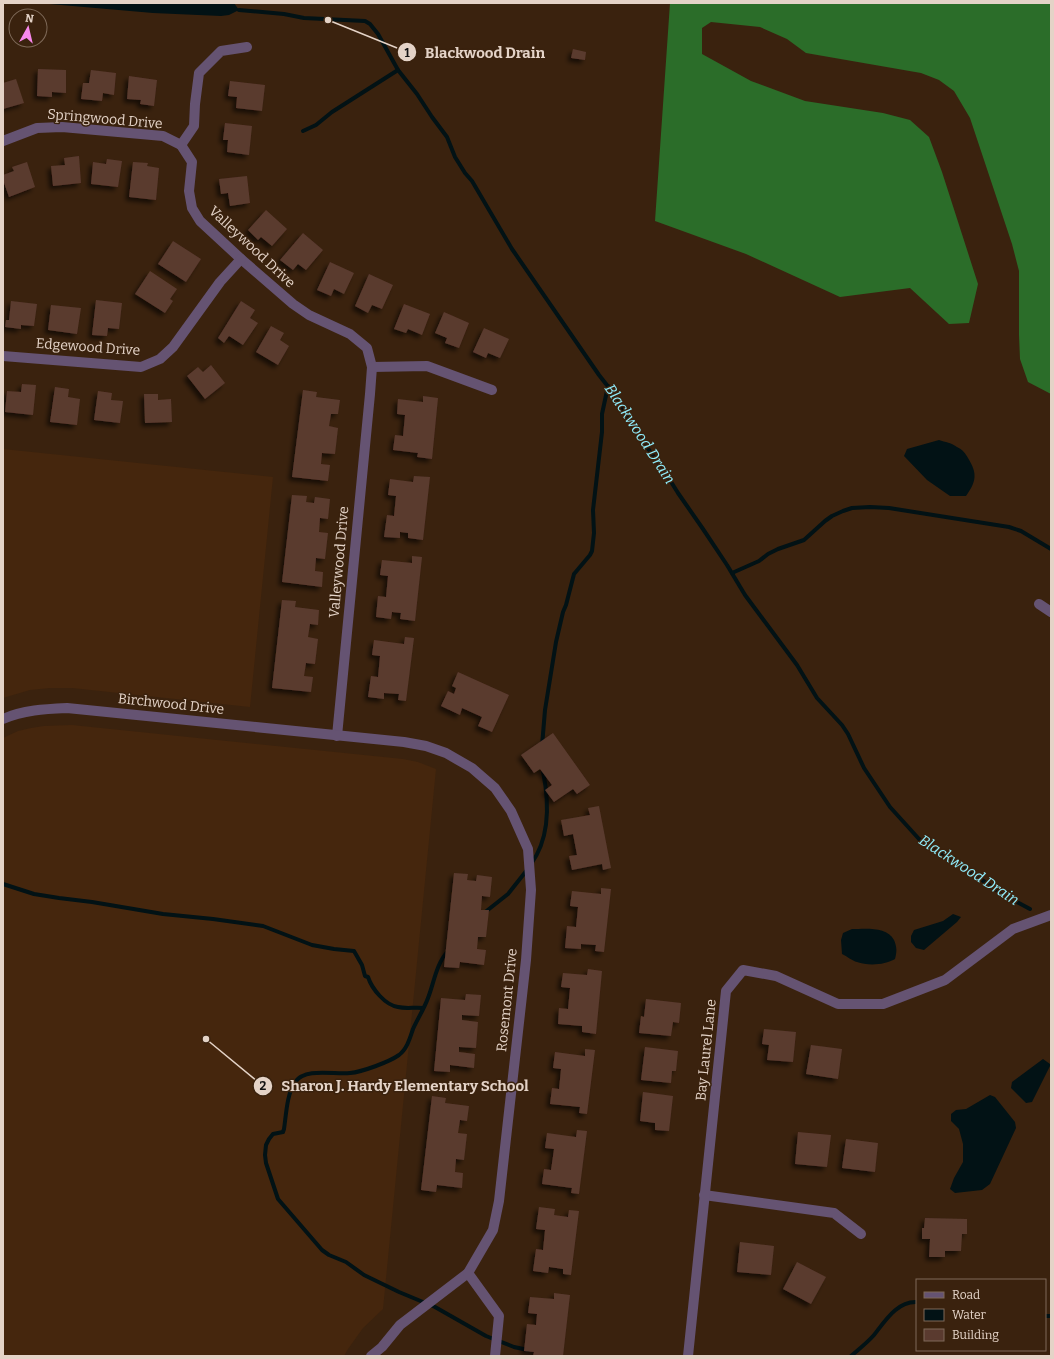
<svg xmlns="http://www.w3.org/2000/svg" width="1054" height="1359" font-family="Bitter,serif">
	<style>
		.built { fill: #45260d }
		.forest { fill: #2b6d29 }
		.water { fill: #021215 }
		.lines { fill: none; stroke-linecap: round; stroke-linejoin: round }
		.stream { stroke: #021215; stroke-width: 4 }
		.building { fill: #5a3a2f; filter: url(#shadow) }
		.minor { stroke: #655372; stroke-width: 10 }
		.labels { text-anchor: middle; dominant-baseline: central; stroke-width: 3; stroke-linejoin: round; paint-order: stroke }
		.street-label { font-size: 14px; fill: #e4d3c7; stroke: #3a220e }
		.water-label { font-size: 15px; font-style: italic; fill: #91eefd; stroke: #3a220e }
		.leader { fill: none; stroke: #e4d3c7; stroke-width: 1.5 }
		.callout-dot { fill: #e4d3c7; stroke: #3a220e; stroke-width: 1.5 }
		.mark-label { font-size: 12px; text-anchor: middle; font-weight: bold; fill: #111 }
		.callout-label { font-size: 15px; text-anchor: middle; font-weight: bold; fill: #e4d3c7; stroke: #3a220e; stroke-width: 3; stroke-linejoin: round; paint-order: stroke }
	</style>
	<defs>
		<filter id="shadow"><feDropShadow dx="-3.5" dy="3.5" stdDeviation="2" flood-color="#0009"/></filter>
	</defs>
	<rect width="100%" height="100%" fill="#3a220e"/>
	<g class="built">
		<polygon points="3,449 273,477 250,707 72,688 50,688 30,690 3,698"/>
		<polygon points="72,725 403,759 418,762 436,769 383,1309 363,1328 348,1349 344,1356 3,1356 3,738 18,731 31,728 44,726"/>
	</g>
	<polygon class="forest" points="670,3 1051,3 1051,394 1028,382 1020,359 1019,335 1019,271 1012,244 970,118 954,91 939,80 921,73 806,53 787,39 760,27 711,22 702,28 702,54 751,81 805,101 883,113 910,120 929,137 942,172 978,284 969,323 949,324 910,288 840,297 746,254 655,221"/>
	<g class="water">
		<polygon points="38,3 234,3 239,10 229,15 221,16 153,13"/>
		<path d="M939 440C945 442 952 443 957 447 962 449 966 454 968 458 978 474 976 482 966 496H950L927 480 904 456 907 449Z"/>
		<polygon points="953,914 961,917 957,922 924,950 916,948 911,942 911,936 914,930 943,921"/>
		<path d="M852 929C865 929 887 926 894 940 897 947 897 952 895 959 885 965 868 966 857 962 852 961 847 956 842 954L841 940 843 933Z"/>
		<polygon points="1043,1059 1050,1064 1050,1066 1032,1102 1026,1103 1011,1088 1012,1082"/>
		<polygon points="990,1095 995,1097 1015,1122 1016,1128 990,1184 982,1190 955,1193 950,1189 954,1178 963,1162 963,1144 959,1129 951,1121 951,1114 956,1110 966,1109"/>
	</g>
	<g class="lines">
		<g class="stream">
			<polyline points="239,10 284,14 304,18 365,21 370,24 378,34 398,70 417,94 432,117 447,137 455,157 465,173 472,181 512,249 599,375 617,398 635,431 663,469 678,493 703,529 727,565 745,595 797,665 817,698 842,725 848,734 864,768 890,807 919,839 962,866 1002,894 1030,909"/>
			<polyline points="303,131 316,125 332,112 398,70"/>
			<polyline points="732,573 759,561 768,554 778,549 804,540 825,521 832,516 843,511 852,508 870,507 889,508 1009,527 1021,531 1051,549"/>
			<polyline points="542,746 545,710 556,642 563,612 566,605 574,574 590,555 592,551 594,533 593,510 602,432 602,414 608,386"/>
			<path d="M531 864C550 838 549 801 543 771"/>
			<path d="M3 884 34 894 59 898 92 902 163 914 213 919 263 926 312 945 334 949 354 951 362 965 365 976 368 977C372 989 385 1005 398 1007 406 1009 415 1007 423 1008"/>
			<polyline points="484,913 508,894 527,870"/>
			<path d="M448 951C436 964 434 983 428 998 424 1009 418 1018 413 1029 410 1038 407 1049 399 1055 389 1062 362 1072 350 1073 335 1075 306 1067 295 1082 287 1093 286 1116 284 1129L283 1132 273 1134 269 1139 266 1145 265 1155 266 1163 278 1199 322 1250 329 1255 346 1262 364 1275 399 1292 435 1307 486 1336 514 1347 528 1350"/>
			<polyline points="1045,1316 1051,1316"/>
			<path d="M851 1356C859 1349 867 1343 874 1335 885 1321 897 1301 917 1302"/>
		</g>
	</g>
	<g class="building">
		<polygon points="573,49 586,52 585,60 571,58"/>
		<polygon points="38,69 66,70 66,93 52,92 52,97 37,96"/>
		<polygon points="91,70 116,73 114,95 103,93 102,101 81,99 83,83 89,83"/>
		<polygon points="129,76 157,80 154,106 140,104 141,100 127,99"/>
		<polygon points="16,79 24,103 3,109 3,83"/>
		<polygon points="230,81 265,85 262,111 236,108 237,97 228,96"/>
		<polygon points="225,123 252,126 249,155 227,152 228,140 223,140"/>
		<polygon points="79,156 81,183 53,186 51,166 65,165 64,158"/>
		<polygon points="107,159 122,161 118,187 91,184 93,162 106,164"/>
		<polygon points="27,162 35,187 9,197 3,180 3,175 14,171 12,167"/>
		<polygon points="133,162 148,163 147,166 159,168 156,200 129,197"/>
		<polygon points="247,176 250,203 230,206 228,193 221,194 219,179"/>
		<polygon points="266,210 287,229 272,246 261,237 258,240 248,230"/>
		<polygon points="303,233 323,250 306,270 298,264 293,270 280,260"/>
		<polygon points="173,241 201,259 186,282 158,264"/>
		<polygon points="330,262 354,273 344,294 334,289 331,296 317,290"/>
		<polygon points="150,271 177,289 170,299 173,301 165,313 135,294"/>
		<polygon points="369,274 393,285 382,309 372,305 368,313 355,306"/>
		<polygon points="96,300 122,303 119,329 108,328 107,336 92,335"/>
		<polygon points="11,301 37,304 34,326 21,325 21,329 5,327 6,320 9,320"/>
		<polygon points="241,301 255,310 250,318 258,323 243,345 229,336 224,343 218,338"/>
		<polygon points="404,304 430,314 422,335 408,329 406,333 394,329"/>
		<polygon points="51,305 81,308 77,334 48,330"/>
		<polygon points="444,312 469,323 459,348 445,343 447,338 435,333"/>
		<polygon points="271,326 284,333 280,340 289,346 278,365 256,352"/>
		<polygon points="484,328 509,339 500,358 488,353 486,358 473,352"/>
		<polygon points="211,365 225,383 205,399 187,376 198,367 203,372"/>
		<polygon points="22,384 36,385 33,415 5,412 7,391 21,392"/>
		<polygon points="55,387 69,389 68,397 80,399 77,425 50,422"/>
		<polygon points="303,390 317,392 316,397 340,400 338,414 331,414 329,426 338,428 335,454 322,453 321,464 330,465 328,481 292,477"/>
		<polygon points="98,391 112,393 111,400 123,401 120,423 94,420"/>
		<polygon points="144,394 158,394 158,400 171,399 172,422 145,423"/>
		<polygon points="423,396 438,398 432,459 417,457 418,453 393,450 395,435 403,436 405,415 397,414 398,399 423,402"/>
		<polygon points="414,476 430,477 423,540 408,538 408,533 400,532 400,538 384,537 387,515 394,516 396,496 388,495 390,479 413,482"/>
		<polygon points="292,495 307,496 306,502 314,503 315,497 330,499 328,519 320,518 319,532 328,533 325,559 316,558 315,571 323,572 322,587 282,582"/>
		<polygon points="412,556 422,557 415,621 400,619 401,613 392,612 391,619 376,617 378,596 386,597 388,576 380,575 382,560 412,563"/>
		<polygon points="282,600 296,601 295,607 319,610 318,625 310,624 308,637 318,639 315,664 306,663 304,676 313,677 311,692 272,688"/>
		<polygon points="405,637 414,638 406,701 398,700 399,694 384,693 384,699 368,697 371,676 378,677 380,656 372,655 374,640 404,644"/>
		<polygon points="458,672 509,695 492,732 478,726 482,717 462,708 460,715 441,706 448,691 454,694 456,688 452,686"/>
		<polygon points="553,733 590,785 577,794 573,789 554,802 545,790 552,785 540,769 534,773 521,755"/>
		<polygon points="599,806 611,868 603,870 602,864 572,870 569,856 577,855 573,834 564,836 561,820 590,815 588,808"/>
		<polygon points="454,873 468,874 467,880 476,881 477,875 492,877 490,897 482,896 481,910 489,910 486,937 478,937 477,949 486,950 484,965 460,962 459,968 444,967"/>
		<polygon points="601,888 611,889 604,952 595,951 596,945 581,944 581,949 565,948 567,926 576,927 578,907 570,906 572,891 601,894"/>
		<polygon points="588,969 602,971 596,1034 582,1032 582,1026 558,1024 559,1008 568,1009 570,988 561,987 563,973 587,975"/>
		<polygon points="466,994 481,995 479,1016 462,1015 462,1020 478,1022 476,1048 459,1047 459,1052 475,1054 474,1068 450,1065 450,1072 434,1071 441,998 465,1000"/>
		<polygon points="646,999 681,1003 679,1023 673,1022 671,1036 639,1033 641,1016 644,1017"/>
		<polygon points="764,1029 796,1032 793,1062 767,1060 769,1045 762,1044"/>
		<polygon points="811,1045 842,1049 838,1079 806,1074"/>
		<polygon points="645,1047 678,1051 676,1071 672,1071 671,1083 641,1080"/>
		<polygon points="585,1049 595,1050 587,1114 579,1113 580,1107 550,1104 552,1088 559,1089 561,1069 553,1068 555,1052 585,1056"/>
		<polygon points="643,1092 673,1096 669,1131 655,1130 655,1123 640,1121"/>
		<polygon points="432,1096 446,1098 445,1103 469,1106 467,1121 460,1120 458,1133 467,1134 464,1160 456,1159 455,1172 463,1173 462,1188 437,1185 436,1192 421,1190"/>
		<polygon points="577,1130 587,1131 579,1194 571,1193 572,1188 542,1184 544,1169 551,1170 554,1149 545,1148 547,1133 576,1137"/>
		<polygon points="798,1132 831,1135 827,1167 795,1164"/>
		<polygon points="846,1139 878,1143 875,1172 842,1168"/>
		<polygon points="539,1207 555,1209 554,1215 568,1217 569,1210 579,1211 571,1275 563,1274 563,1269 549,1267 548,1273 533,1271 536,1249 543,1250 545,1230 536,1229"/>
		<polygon points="925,1218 967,1219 967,1234 962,1234 961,1251 945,1251 945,1257 929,1257 930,1239 922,1239 922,1228 924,1228"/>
		<polygon points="740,1242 774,1246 771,1275 737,1272"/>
		<polygon points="797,1262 826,1277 811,1304 783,1289"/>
		<polygon points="554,1293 570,1295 563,1356 533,1356 534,1352 524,1351 527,1324 536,1325 537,1314 528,1313 530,1297 554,1299"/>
	</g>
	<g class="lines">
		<g class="minor">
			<polyline points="247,47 221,51 199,73 195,104 194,126 181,145 192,162 189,191 192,208 200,221 241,259 293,304 309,315 350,334 367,348 372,367 370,394 337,736"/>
			<polyline points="3,141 37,128 62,127 163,136 181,145"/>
			<polyline points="3,356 141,367 160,359 173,347 220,282 241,259"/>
			<polyline points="372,367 427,366 492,390"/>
			<polyline points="1039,604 1051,612"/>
			<path d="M3 719C23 710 45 709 67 708L404 742 426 746 446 753 472 768 495 788 511 811 528 849 531 890 526 960 499 1201 493 1230 468 1273 400 1325 382 1347 371 1356"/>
			<polyline points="704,1195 834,1213 861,1234"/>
			<polyline points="468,1273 499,1316 495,1356"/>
			<polyline points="688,1356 726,991 743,970 776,976 838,1004 883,1004 945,980 1013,929 1051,915"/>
		</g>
	</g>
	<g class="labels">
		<g class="street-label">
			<text transform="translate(105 119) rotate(5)">Springwood Drive</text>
			<text transform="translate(252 247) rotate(43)">Valleywood Drive</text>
			<text transform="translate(88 347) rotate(4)">Edgewood Drive</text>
			<text transform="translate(339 562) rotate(-85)">Valleywood Drive</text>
			<text transform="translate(171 704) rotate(6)">Birchwood Drive</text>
			<text transform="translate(507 1000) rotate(-84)">Rosemont Drive</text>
			<text transform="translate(706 1050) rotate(-84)">Bay Laurel Lane</text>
		</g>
		<g class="water-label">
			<text transform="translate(640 434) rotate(57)">Blackwood Drain</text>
			<text transform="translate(969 870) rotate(33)">Blackwood Drain</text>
		</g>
	</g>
	<path class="leader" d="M328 20L407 52M206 1039L263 1086"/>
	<g class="callout-dot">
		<circle cx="328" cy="20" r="4"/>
		<circle cx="206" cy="1039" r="4"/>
		<circle cx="407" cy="52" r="10"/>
		<circle cx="263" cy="1086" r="10"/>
	</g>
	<g class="mark-label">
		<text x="407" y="57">1</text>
		<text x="263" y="1090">2</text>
	</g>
	<g class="callout-label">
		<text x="485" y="58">Blackwood Drain</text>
		<text x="405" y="1091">Sharon J. Hardy Elementary School</text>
	</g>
	<rect width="1054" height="1359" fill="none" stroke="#e4d3c7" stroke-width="8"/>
	<rect x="916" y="1279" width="130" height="72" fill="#3a220e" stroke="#7e6958"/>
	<rect x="924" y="1292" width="20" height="6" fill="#655372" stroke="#7e6958"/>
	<text x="952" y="1299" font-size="12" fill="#e4d3c7">Road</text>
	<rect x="924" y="1309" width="20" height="12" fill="#021215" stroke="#7e6958"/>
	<text x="952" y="1319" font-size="12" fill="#e4d3c7">Water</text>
	<rect x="924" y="1329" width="20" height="12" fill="#5a3a2f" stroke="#7e6958"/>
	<text x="952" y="1339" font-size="12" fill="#e4d3c7">Building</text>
	<g transform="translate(28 28) rotate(8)"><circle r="19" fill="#3a220e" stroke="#7e6958"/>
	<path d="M0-3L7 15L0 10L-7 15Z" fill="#f888eb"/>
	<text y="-6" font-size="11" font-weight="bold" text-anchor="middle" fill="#e4d3c7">N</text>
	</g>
</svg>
